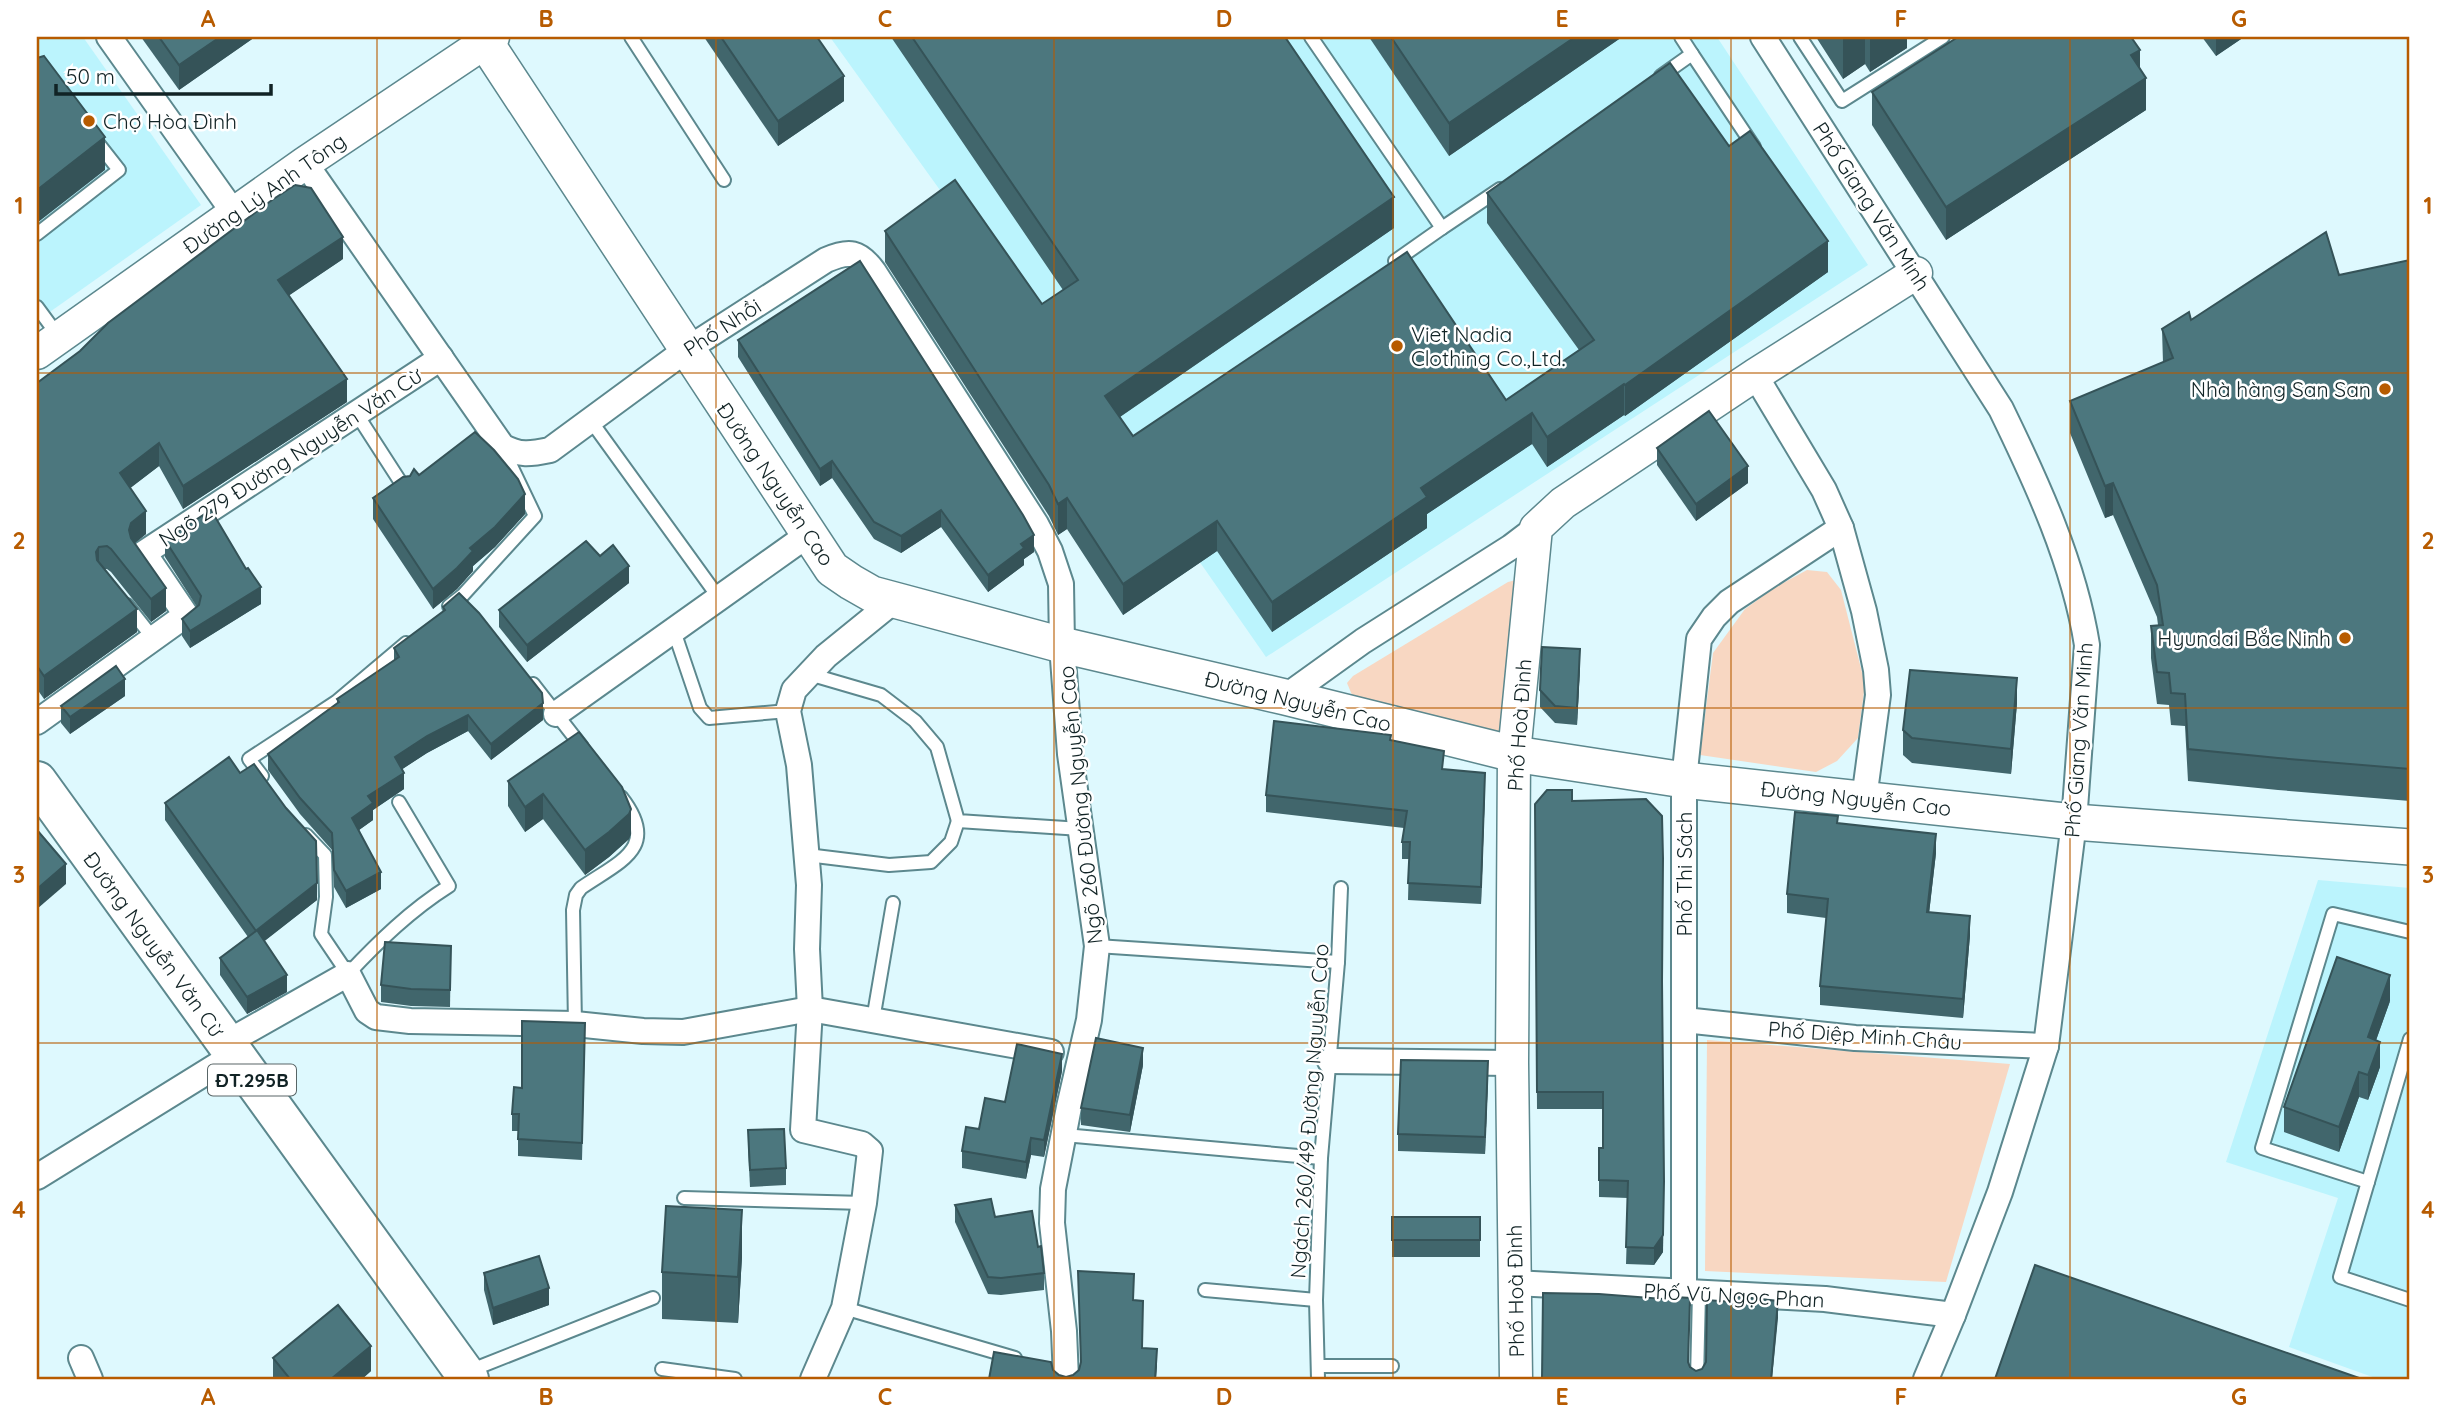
<svg xmlns="http://www.w3.org/2000/svg" width="2447" height="1416" font-family="Quicksand,sans-serif">
	<style>
		.built { fill: #bbf4fd }
		.green { fill: #f8d7c2 }
		.lines { fill: none; stroke-linecap: round; stroke-linejoin: round }
		.service-casing { stroke: #5c888e; stroke-width: 16 }
		.minor-casing { stroke: #5c888e; stroke-width: 28 }
		.tertiary-casing { stroke: #5c888e; stroke-width: 35 }
		.secondary-casing { stroke: #5c888e; stroke-width: 38 }
		.primary-casing { stroke: #5c888e; stroke-width: 42 }
		.service { stroke: #fff; stroke-width: 12 }
		.minor { stroke: #fff; stroke-width: 24 }
		.tertiary { stroke: #fff; stroke-width: 32 }
		.secondary { stroke: #fff; stroke-width: 35 }
		.primary { stroke: #fff; stroke-width: 38 }
		.wall { fill: #41666c }
		.shaded-wall { fill: #355358 }
		.building { fill: #4c777e; stroke: #355358; stroke-width: 2 }
		.grid { fill: none; stroke: #b75b00; stroke-width: 2; stroke-opacity: 0.55 }
		.poi-dot { fill: #b75b00; stroke: #fff; stroke-width: 2.5 }
		.labels { text-anchor: middle; dominant-baseline: central; stroke-width: 5; stroke-linejoin: round; paint-order: stroke }
		.shield { fill: #fff; stroke: #586566; stroke-width: 2 }
		.shield-label { font-size: 19px; font-weight: bold; fill: #112325 }
		.poi-label { font-size: 21px; fill: #112325; stroke: #fff; text-anchor: start }
		.street-label { font-size: 21px; fill: #112325; stroke: #fff }
		.neatline { fill: none; stroke: #b75b00; stroke-width: 2.5 }
		.grid-label { font-size: 23px; text-anchor: middle; font-weight: bold; fill: #b75b00 }
	</style>
	<rect width="100%" height="100%" fill="#def9fe"/>
	<g class="built">
		<polygon points="37,37 83,37 201,205 37,321"/>
		<polygon points="830,37 1717,37 1868,265 1266,657 955,211"/>
		<polygon points="2318,880 2410,888 2410,1379 2378,1379 2289,1347 2338,1198 2226,1162"/>
	</g>
	<g class="green">
		<polygon points="1807,570 1827,572 1841,590 1865,684 1858,738 1837,761 1816,772 1700,755 1713,653 1745,609 1774,588"/>
		<polygon points="1516,580 1503,730 1496,732 1352,695 1347,683 1353,676 1508,582"/>
		<polygon points="1707,1040 2010,1064 1946,1282 1705,1271"/>
	</g>
	<g class="lines">
		<defs>
			<g id="service">
				<polyline points="631,37 724,180"/>
				<polyline points="1311,37 1442,228 1395,261"/>
				<polyline points="1681,37 1692,54"/>
				<polyline points="1800,37 1842,101 1943,37"/>
				<polyline points="1661,76 1692,54 1754,147"/>
				<polyline points="1442,228 1500,189"/>
				<polyline points="37,234 119,170 97,142"/>
				<polyline points="37,307 59,337"/>
				<polyline points="356,413 405,489"/>
				<polyline points="591,421 719,598"/>
				<polyline points="127,605 153,638"/>
				<polyline points="449,606 463,595 535,516 503,449"/>
				<polyline points="674,631 700,708 709,718 788,711"/>
				<polyline points="809,674 881,695 915,721 937,747 958,821 1081,829"/>
				<polyline points="533,684 582,747"/>
				<polyline points="262,776 249,759 336,702 406,643"/>
				<path d="M306 835 325 855 326 897 321 934 348 974C379 941 411 910 449 886L399 802"/>
				<polyline points="807,855 889,865 931,862 951,842 958,821"/>
				<polyline points="1097,946 1338,962"/>
				<polyline points="873,1020 893,903"/>
				<path d="M575 1024 573 910 576 895 581 888C620 861 661 848 621 797"/>
				<polyline points="2410,1039 2340,1277 2410,1300"/>
				<polyline points="1064,1135 1321,1158"/>
				<polyline points="2368,1182 2262,1148 2333,914 2410,932"/>
				<polyline points="684,1198 864,1203"/>
				<polyline points="1205,1290 1316,1300"/>
				<polyline points="844,1308 1015,1358"/>
				<polyline points="1319,1366 1392,1366"/>
				<polyline points="662,1369 735,1379"/>
				<polyline points="469,1371 653,1298"/>
				<polyline points="1318,1379 1316,1300 1321,1158 1338,962 1341,888"/>
				<polyline points="1697,1379 1699,1293"/>
			</g>
			<g id="minor">
				<polyline points="109,37 234,213"/>
				<path d="M1763 37 2001 409C2037 483 2074 563 2087 645L2074 822 2046 1046 2000 1192 1953 1315 1926 1379"/>
				<path d="M305 163 502 446C519 456 531 454 550 450L686 350 826 260C849 250 859 251 874 272L1036 524 1050 551 1061 584 1062 645 1070 754 1097 946 1089 1020 1069 1107 1053 1189 1052 1223 1064 1331 1066 1379"/>
				<polyline points="1755,375 1824,490 1841,528 1864,611 1876,670 1878,695 1864,799"/>
				<polyline points="1285,697 1363,641 1511,547 1536,528"/>
				<polyline points="556,714 809,534"/>
				<polyline points="37,722 186,615 144,553 441,358"/>
				<polyline points="1684,1020 1855,1038 2046,1046"/>
				<polyline points="226,1043 348,974 367,1011 376,1017 410,1021 575,1024 643,1031 683,1032 810,1009 1051,1052"/>
				<polyline points="1330,1061 1512,1063"/>
				<polyline points="37,1177 234,1055"/>
				<polyline points="1515,1283 1825,1299 1953,1315"/>
				<polyline points="1684,1293 1684,780 1699,639 1714,617 1729,602 1841,528"/>
				<polyline points="81,1358 90,1379"/>
				<polyline points="813,1379 844,1308 864,1203 870,1151 862,1144 803,1130 810,1009 807,949 809,885 799,765 788,711 794,690 826,656 895,600"/>
			</g>
			<g id="tertiary">
				<polyline points="37,353 305,163 493,37"/>
				<polyline points="1516,1379 1512,1063 1514,754 1536,528 1563,503 1755,375 1916,273"/>
			</g>
			<polyline id="secondary" points="482,37 832,569 851,582 872,594 1062,645 1285,697 1514,754 1684,780 2074,822 2410,847"/>
			<polyline id="primary" points="37,781 469,1379"/>
		</defs>
		<use href="#service" class="service-casing"/>
		<use href="#minor" class="minor-casing"/>
		<use href="#tertiary" class="tertiary-casing"/>
		<use href="#secondary" class="secondary-casing"/>
		<use href="#primary" class="primary-casing"/>
		<use href="#service" class="service"/>
		<use href="#minor" class="minor"/>
		<use href="#tertiary" class="tertiary"/>
		<use href="#secondary" class="secondary"/>
		<use href="#primary" class="primary"/>
	</g>
	<g class="wall">
		<polygon points="141,37 255,37 179,90"/>
		<polygon points="704,37 817,37 844,101 778,146"/>
		<polygon points="891,37 1285,37 1394,228 1120,417 1133,436 1506,400 1579,350 1487,223 1487,193 1729,146 1828,272 1625,416 1624,415 1547,467 1532,444 1427,514 1427,528 1272,632 1217,551 1123,615 1067,529 1058,535 1049,516 885,262 885,231 1042,304 1063,290"/>
		<polygon points="1369,37 1622,37 1449,156"/>
		<polygon points="1816,37 1907,37 1907,48 1870,72 1865,64 1843,79"/>
		<polygon points="2202,37 2244,37 2216,56"/>
		<polygon points="2140,68 2146,110 1946,240 1872,125 1872,92"/>
		<polygon points="343,259 289,295 347,402 183,509 159,466 130,488 146,534 135,543 166,611 151,622 111,572 107,569 105,569 137,632 44,699 37,689 37,383"/>
		<polygon points="2410,260 2410,801 2278,790 2188,781 2185,726 2171,725 2169,705 2157,704 2151,658 2151,626 2158,625 2157,617 2113,515 2105,518 2070,433 2070,401 2163,363 2162,329 2339,275"/>
		<polygon points="738,340 1034,552 1024,559 1024,565 988,592 941,527 901,553 874,539 832,478 820,486 738,357"/>
		<polygon points="1657,448 1748,483 1696,521 1657,465"/>
		<polygon points="419,475 525,514 495,547 473,566 473,571 457,589 433,609 373,519 373,498"/>
		<polygon points="165,540 261,604 190,648 182,636 182,619 197,607 165,557"/>
		<polygon points="600,556 629,583 527,662 499,627 499,610"/>
		<polygon points="443,607 543,720 491,760 468,731 427,753 402,769 404,789 373,810 373,820 359,830 381,889 346,908 334,887 332,850 300,814 268,770 268,754 337,703 337,699 394,660 394,648 443,611"/>
		<polygon points="1580,666 1577,725 1555,723 1540,707 1540,690"/>
		<polygon points="125,696 70,734 61,723 61,706"/>
		<polygon points="2017,703 2011,774 1912,763 1903,755 1903,730"/>
		<polygon points="579,732 631,834 629,839 609,857 585,875 543,819 525,832 508,806 508,781"/>
		<polygon points="1391,740 1444,769 1485,790 1481,904 1408,900 1409,859 1402,859 1402,842 1404,828 1266,812 1266,795"/>
		<polygon points="240,773 317,900 264,941 287,992 247,1014 220,975 220,958 248,937 165,820 165,803"/>
		<polygon points="1572,801 1662,990 1663,1252 1654,1265 1626,1264 1628,1198 1599,1197 1599,1148 1603,1148 1603,1109 1537,1109 1535,804"/>
		<polygon points="1838,823 1936,853 1929,913 1970,935 1963,1018 1820,1005 1820,986 1826,918 1787,913 1787,894"/>
		<polygon points="451,946 450,1007 411,1006 381,1002 381,985"/>
		<polygon points="2390,1001 2376,1040 2380,1067 2368,1100 2359,1097 2339,1152 2284,1132 2284,1107"/>
		<polygon points="585,1040 582,1160 518,1156 518,1131 512,1131 512,1114 522,1088"/>
		<polygon points="1143,1065 1130,1132 1081,1125 1081,1108"/>
		<polygon points="1062,1071 1044,1157 1031,1155 1026,1179 962,1168 962,1151 979,1129 1005,1102"/>
		<polygon points="1488,1078 1485,1154 1398,1151 1398,1134"/>
		<polygon points="748,1147 786,1168 786,1185 750,1187"/>
		<polygon points="955,1205 1038,1247 1044,1273 1044,1290 1001,1295 988,1294 955,1222"/>
		<rect x="1392" y="1217" width="88" height="40"/>
		<polygon points="742,1257 738,1323 662,1319 662,1272"/>
		<polygon points="484,1273 549,1305 493,1325 484,1290"/>
		<polygon points="273,1358 371,1371 362,1379 273,1379"/>
	</g>
	<g class="shaded-wall">
		<polygon points="220,37 255,37 179,90 179,65"/>
		<polygon points="1575,37 1622,37 1449,156 1449,123"/>
		<polygon points="1843,37 1865,37 1865,64 1843,79"/>
		<polygon points="1870,37 1907,37 1907,48 1870,72"/>
		<polygon points="2216,37 2244,37 2216,56"/>
		<polygon points="2140,50 2140,82 2146,78 2146,110 1946,240 1946,207 2131,55"/>
		<polygon points="844,76 844,101 778,146 778,121"/>
		<polygon points="105,137 105,170 37,223 37,190"/>
		<polygon points="1394,197 1394,228 1105,427 1105,396"/>
		<polygon points="343,237 343,259 278,303 278,280"/>
		<polygon points="1828,241 1828,272 1625,416 1625,385"/>
		<polygon points="347,379 347,402 183,509 183,486"/>
		<polygon points="1624,384 1624,415 1547,467 1547,437"/>
		<polygon points="1532,413 1532,444 1427,514 1427,528 1272,632 1272,602 1421,488"/>
		<polygon points="159,443 159,466 120,496 120,473"/>
		<polygon points="832,461 832,478 820,486 820,469"/>
		<polygon points="1748,466 1748,483 1696,521 1696,504"/>
		<polygon points="2113,483 2113,515 2105,518 2105,486"/>
		<polygon points="525,494 525,514 495,547 473,566 473,571 457,589 433,609 433,589 470,548"/>
		<polygon points="1067,498 1067,529 1058,535 1058,504"/>
		<polygon points="941,510 941,527 901,553 901,536"/>
		<polygon points="146,511 146,534 131,546 129,530 131,523"/>
		<polygon points="1217,521 1217,551 1123,615 1123,584"/>
		<polygon points="1034,535 1034,552 1024,559 1024,565 988,592 988,575 1021,544"/>
		<polygon points="99,547 99,570 96,552"/>
		<polygon points="629,566 629,583 527,662 527,645"/>
		<polygon points="261,587 261,604 190,648 190,631"/>
		<polygon points="166,588 166,611 151,622 151,599"/>
		<polygon points="137,609 137,632 44,699 44,676"/>
		<polygon points="1580,649 1580,666 1577,725 1577,708"/>
		<polygon points="2017,678 2017,703 2011,774 2011,749"/>
		<polygon points="125,679 125,696 70,734 70,717"/>
		<polygon points="543,703 543,720 491,760 491,744"/>
		<polygon points="468,715 468,731 427,753 395,774 395,757 427,736"/>
		<polygon points="404,773 404,789 373,810 373,820 352,835 352,818 368,796"/>
		<polygon points="1485,773 1485,790 1481,904 1481,887"/>
		<polygon points="543,794 543,819 525,832 525,807"/>
		<polygon points="631,809 631,834 629,839 609,857 585,875 585,850"/>
		<polygon points="1936,834 1936,853 1927,931 1927,912"/>
		<polygon points="66,864 66,884 37,909 37,889"/>
		<polygon points="381,872 381,889 346,908 346,891"/>
		<polygon points="317,883 317,900 257,947 257,930"/>
		<polygon points="1970,916 1970,935 1963,1018 1963,999"/>
		<polygon points="287,975 287,992 247,1014 247,997"/>
		<polygon points="2390,975 2390,1001 2368,1063 2368,1037"/>
		<polygon points="2380,1042 2380,1067 2368,1100 2368,1075"/>
		<polygon points="1143,1048 1143,1065 1130,1132 1130,1115"/>
		<polygon points="1062,1054 1062,1071 1044,1157 1044,1140"/>
		<polygon points="1488,1061 1488,1078 1485,1154 1485,1137"/>
		<polygon points="2359,1072 2359,1097 2339,1152 2339,1127"/>
		<polygon points="1031,1138 1031,1155 1026,1179 1026,1162"/>
		<polygon points="1664,1198 1663,1252 1654,1265 1654,1248"/>
		<polygon points="742,1210 742,1257 738,1323 738,1277"/>
		<polygon points="549,1288 549,1305 493,1325 493,1308"/>
		<polygon points="1778,1301 1778,1318 1772,1379 1771,1379"/>
		<polygon points="371,1346 371,1371 362,1379 331,1379"/>
		<polygon points="1157,1349 1157,1366 1156,1379 1155,1379"/>
	</g>
	<g class="building">
		<polygon points="159,37 220,37 179,65"/>
		<polygon points="721,37 817,37 844,76 778,121"/>
		<polygon points="912,37 1285,37 1394,197 1105,396 1133,436 1407,252 1506,400 1594,340 1487,193 1670,63 1729,146 1750,131 1828,241 1625,385 1624,384 1547,437 1532,413 1421,488 1427,497 1272,602 1217,521 1123,584 1067,498 1058,504 1049,485 885,231 955,180 1042,304 1078,280"/>
		<polygon points="1391,37 1575,37 1449,123"/>
		<polygon points="1958,37 2131,37 2140,50 2131,55 2146,78 1946,207 1872,92"/>
		<polygon points="44,56 105,137 37,190 37,58"/>
		<polygon points="295,185 311,188 343,237 278,280 347,379 183,486 159,443 120,473 146,511 131,523 129,530 131,538 166,588 151,599 111,549 107,546 99,547 96,552 97,560 137,609 44,676 37,666 37,383 80,351 108,323 272,200"/>
		<polygon points="2326,232 2339,275 2410,260 2410,769 2278,758 2188,749 2185,694 2171,693 2169,673 2157,672 2151,626 2163,625 2157,585 2113,483 2105,486 2070,401 2173,358 2162,329 2189,312 2191,320"/>
		<polygon points="860,261 1023,515 1034,535 1021,544 1024,548 988,575 941,510 901,536 874,522 832,461 820,469 738,340"/>
		<polygon points="1709,411 1748,466 1696,504 1657,448"/>
		<polygon points="475,432 494,450 518,479 525,494 495,527 470,548 473,551 457,568 433,589 373,498 403,477 410,476 414,469 419,475"/>
		<polygon points="211,510 246,569 248,568 261,587 190,631 182,619 199,605 201,596 165,540"/>
		<polygon points="586,541 600,556 613,545 629,566 527,645 499,610"/>
		<polygon points="459,593 479,613 542,693 543,703 491,744 468,715 427,736 395,757 404,773 368,796 373,803 352,818 381,872 346,891 334,870 332,833 300,798 268,754 339,702 337,699 399,657 394,648 445,610 443,607"/>
		<polygon points="1542,647 1580,649 1577,708 1555,706 1540,690"/>
		<polygon points="116,666 125,679 70,717 61,706"/>
		<polygon points="1910,670 2017,678 2011,749 1912,738 1903,730"/>
		<polygon points="1274,721 1391,735 1390,740 1444,751 1442,769 1485,773 1481,887 1408,883 1410,842 1402,842 1407,811 1266,795"/>
		<polygon points="579,732 622,787 631,809 629,814 609,832 585,850 543,794 525,807 508,781"/>
		<polygon points="229,757 240,773 254,764 286,808 316,841 317,883 257,930 287,975 247,997 220,958 256,931 165,803"/>
		<polygon points="1547,790 1572,790 1572,801 1646,799 1662,816 1663,858 1662,981 1664,1181 1663,1235 1654,1248 1626,1247 1628,1181 1599,1180 1599,1148 1603,1148 1603,1092 1537,1092 1535,804"/>
		<polygon points="1795,812 1838,816 1837,823 1936,834 1927,912 1970,916 1963,999 1820,986 1828,899 1787,894"/>
		<polygon points="37,830 66,864 37,889"/>
		<polygon points="385,942 451,946 450,990 411,989 381,985"/>
		<polygon points="2337,957 2390,975 2368,1037 2380,1042 2368,1075 2359,1072 2339,1127 2284,1107"/>
		<polygon points="522,1021 585,1023 582,1143 518,1139 519,1114 512,1114 514,1087 522,1088"/>
		<polygon points="1096,1038 1143,1048 1130,1115 1081,1108"/>
		<polygon points="1017,1044 1062,1054 1044,1140 1031,1138 1026,1162 962,1151 966,1127 979,1129 985,1098 1005,1102"/>
		<polygon points="1401,1060 1488,1061 1485,1137 1398,1134"/>
		<polygon points="784,1129 786,1168 750,1170 748,1130"/>
		<polygon points="991,1199 995,1217 1032,1211 1038,1247 1041,1246 1044,1273 1001,1278 988,1277 955,1205"/>
		<polygon points="666,1206 742,1210 738,1277 662,1272"/>
		<rect x="1392" y="1217" width="88" height="23"/>
		<polygon points="539,1256 549,1288 493,1308 484,1273"/>
		<polygon points="2035,1265 2362,1379 1995,1379"/>
		<polygon points="1078,1271 1134,1274 1133,1300 1143,1301 1142,1348 1157,1349 1155,1379 989,1379 994,1352 1051,1362 1053,1370 1059,1375 1066,1377 1073,1375 1079,1370 1081,1362"/>
		<polygon points="1543,1293 1599,1294 1676,1300 1676,1297 1690,1298 1688,1362 1690,1367 1696,1371 1702,1369 1706,1362 1707,1300 1733,1302 1734,1296 1778,1301 1771,1379 1542,1379"/>
		<polygon points="338,1305 371,1346 331,1379 290,1379 273,1358"/>
	</g>
	<path class="grid" d="M377 37V1379M716 37V1379M1054 37V1379M1393 37V1379M1731 37V1379M2070 37V1379M37 373H2410M37 708H2410M37 1043H2410"/>
	<g class="poi-dot">
		<circle cx="89" cy="121" r="7"/>
		<circle cx="1397" cy="346" r="7"/>
		<circle cx="2385" cy="389" r="7"/>
		<circle cx="2345" cy="638" r="7"/>
	</g>
	<g class="labels">
		<rect class="shield" x="208" y="1064.5" width="88" height="31" rx="5"/>
		<g class="shield-label">
			<text x="252" y="1080">ĐT.295B</text>
		</g>
		<g class="poi-label">
			<text x="103" y="121">Chợ Hòa Đình</text>
			<text x="1411" y="334">Viet Nadia<tspan x="1411" dy="24">Clothing Co.,Ltd.</tspan></text>
			<text x="2371" y="389" text-anchor="end">Nhà hàng San San</text>
			<text x="2331" y="638" text-anchor="end">Hyundai Bắc Ninh</text>
		</g>
		<g class="street-label">
			<text transform="translate(264 193) rotate(-35)">Đường Lý Anh Tông</text>
			<text transform="translate(1872 206) rotate(57)">Phố Giang Văn Minh</text>
			<text transform="translate(722 327) rotate(-33)">Phố Nhồi</text>
			<text transform="translate(290 457) rotate(-33)">Ngõ 279 Đường Nguyễn Văn Cừ</text>
			<text transform="translate(776 484) rotate(56)">Đường Nguyễn Cao</text>
			<text transform="translate(1298 701) rotate(14)">Đường Nguyễn Cao</text>
			<text transform="translate(1519 725) rotate(-86)">Phố Hoà Đình</text>
			<text transform="translate(2078 740) rotate(-86)">Phố Giang Văn Minh</text>
			<text transform="translate(1856 798) rotate(6)">Đường Nguyễn Cao</text>
			<text transform="translate(1080 805) rotate(-96)">Ngõ 260 Đường Nguyễn Cao</text>
			<text transform="translate(1684 874) rotate(-90)">Phố Thi Sách</text>
			<text transform="translate(154 944) rotate(54)">Đường Nguyễn Văn Cừ</text>
			<text transform="translate(1865 1035) rotate(4)">Phố Diệp Minh Châu</text>
			<text transform="translate(1309 1111) rotate(-86)">Ngách 260/49 Đường Nguyễn Cao</text>
			<text transform="translate(1515 1291) rotate(-91)">Phố Hoà Đình</text>
			<text transform="translate(1734 1295) rotate(3)">Phố Vũ Ngọc Phan</text>
		</g>
	</g>
	<rect width="2447" height="1416" fill="none" stroke="#ffffff" stroke-width="77"/>
	<path d="M56 84v10h215v-10" fill="none" stroke="#112325" stroke-width="3.5"/>
	<text x="66" y="84" font-size="21" fill="#112325" stroke="#ffffff" stroke-width="5" paint-order="stroke">50 m</text>
	<rect x="38" y="38" width="2370" height="1340" class="neatline"/>
	<g class="grid-label">
		<text x="208" y="27">A</text>
		<text x="546" y="27">B</text>
		<text x="885" y="27">C</text>
		<text x="1224" y="27">D</text>
		<text x="1562" y="27">E</text>
		<text x="1901" y="27">F</text>
		<text x="2239" y="27">G</text>
		<text x="19" y="214">1</text>
		<text x="2428" y="214">1</text>
		<text x="19" y="549">2</text>
		<text x="2428" y="549">2</text>
		<text x="19" y="883">3</text>
		<text x="2428" y="883">3</text>
		<text x="19" y="1218">4</text>
		<text x="2428" y="1218">4</text>
		<text x="208" y="1405">A</text>
		<text x="546" y="1405">B</text>
		<text x="885" y="1405">C</text>
		<text x="1224" y="1405">D</text>
		<text x="1562" y="1405">E</text>
		<text x="1901" y="1405">F</text>
		<text x="2239" y="1405">G</text>
	</g>
</svg>
